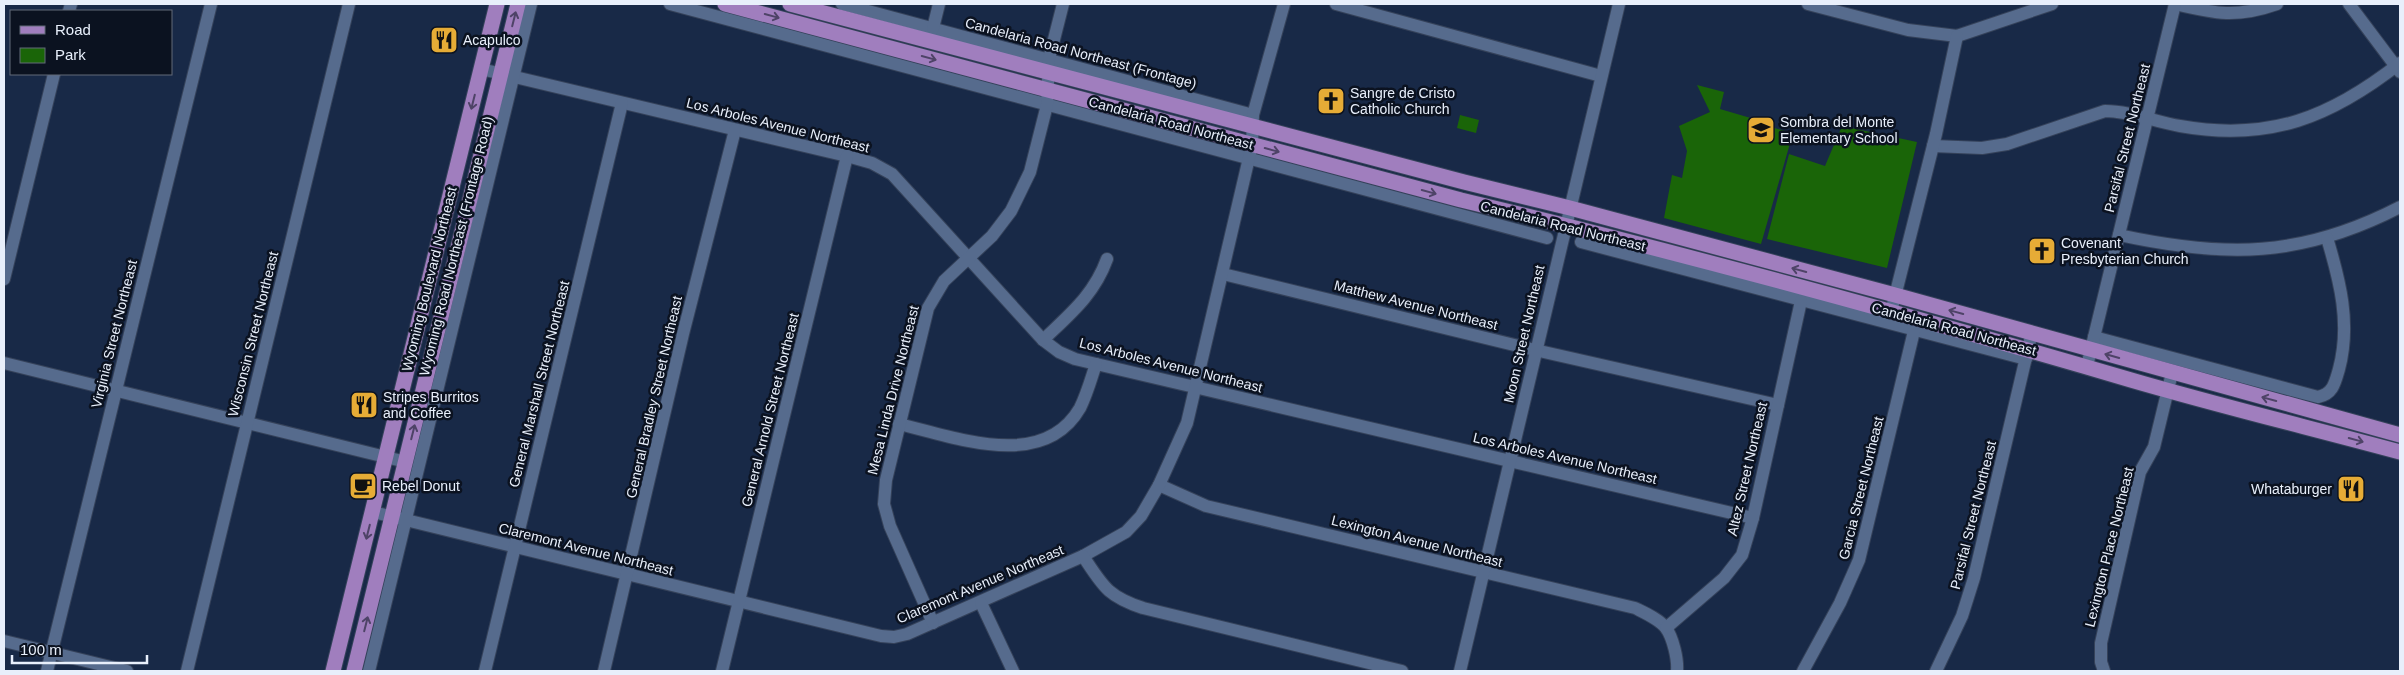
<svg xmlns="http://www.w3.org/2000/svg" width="2404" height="675" font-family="Arial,sans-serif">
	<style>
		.green { fill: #1a6508 }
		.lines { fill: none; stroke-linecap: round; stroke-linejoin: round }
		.minor-casing { stroke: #35425a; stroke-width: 14 }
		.major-casing { stroke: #35425a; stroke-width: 17 }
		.minor { stroke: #566b8d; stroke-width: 12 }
		.major { stroke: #a07ebe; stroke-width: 15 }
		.oneway { stroke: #4e4367 }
		.labels { text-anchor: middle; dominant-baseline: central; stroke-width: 5; stroke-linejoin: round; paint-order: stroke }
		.poi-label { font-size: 14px; fill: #e8effb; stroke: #0b1220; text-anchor: start }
		.street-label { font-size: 14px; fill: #e8effb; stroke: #0b1220 }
	</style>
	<rect width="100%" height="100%" fill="#182947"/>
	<g class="green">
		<polygon points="1697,85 1724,92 1720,109 1754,119 1758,129 1760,124 1793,133 1761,244 1664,218 1672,175 1682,178 1687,151 1679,126 1710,112"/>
		<polygon points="1460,115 1479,120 1476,133 1457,128"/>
		<polygon points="1842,126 1917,142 1887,268 1767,239 1789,154 1825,166"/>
	</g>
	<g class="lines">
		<defs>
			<g id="minor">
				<polyline points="670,4 1547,238"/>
				<polyline points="842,4 1253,115"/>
				<polyline points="1336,4 1601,76"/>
				<polyline points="1808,4 1908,30 1957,36 2052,4"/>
				<path d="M2175 4C2216 14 2237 18 2277 4"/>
				<polyline points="2349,4 2400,72"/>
				<polyline points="69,11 71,4"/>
				<polyline points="933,28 939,4"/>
				<polyline points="481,69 847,156 872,163 892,174 1043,340 1059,352 1075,359 1753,518"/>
				<path d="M1933 146 1982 148 2007 144 2105 111C2131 111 2155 122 2180 126 2270 142 2331 117 2400 63"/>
				<path d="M2119 235C2225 258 2301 258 2400 207"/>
				<polyline points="1581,242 2026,359"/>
				<polyline points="1223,274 1535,350 1778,405"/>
				<polyline points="4,279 54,74"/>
				<polyline points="1891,312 1936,134 1957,36"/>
				<path d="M2094 337 2318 397C2333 394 2335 383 2339 369 2351 324 2340 281 2327 238"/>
				<path d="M1043 340C1070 314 1094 295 1107 259"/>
				<polyline points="4,363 406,462"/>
				<polyline points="2087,366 2175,4"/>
				<path d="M899 424C955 437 1043 472 1080 408 1087 394 1091 379 1096 364"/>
				<path d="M1159 485 1206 506 1635 608C1645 613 1659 619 1666 628 1673 638 1678 659 1677 671"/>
				<polyline points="373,512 881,636 894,637 907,634 1083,556 1126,532 1141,516 1159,485 1187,423 1252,145 1253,115 1284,4"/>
				<path d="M1083 556C1103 586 1107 596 1143 608L1402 671"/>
				<polyline points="981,603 1013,671"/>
				<polyline points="933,623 890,526 884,504 886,480 928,308 944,281 992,236 1011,211 1030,172 1047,105 1049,59 1063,4"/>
				<polyline points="1666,628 1724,578 1742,555 1753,518 1801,301"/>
				<polyline points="4,641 127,671"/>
				<polyline points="47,671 211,4"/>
				<polyline points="187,671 349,4"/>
				<polyline points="369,671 531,4"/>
				<polyline points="485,671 622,103"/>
				<polyline points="604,671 683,334 735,130"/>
				<polyline points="722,671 847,156"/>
				<polyline points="1460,671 1619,4"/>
				<polyline points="1803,671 1840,603 1859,560 1914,331"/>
				<polyline points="1936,671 1962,616 1974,578 2032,332"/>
				<polyline points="2104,671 2101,662 2101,643 2140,472 2154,447 2172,373"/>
			</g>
			<g id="major">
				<path d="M725 4 1461 200C1686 254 1909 315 2131 380 2220 406 2311 428 2400 452"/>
				<polyline points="790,4 1464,182 1570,208 1895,295 2400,435"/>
				<polyline points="333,671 497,4"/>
				<polyline points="354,671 518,4"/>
			</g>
		</defs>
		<use href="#minor" class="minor-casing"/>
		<use href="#major" class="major-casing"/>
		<use href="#minor" class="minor"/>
		<use href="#major" class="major"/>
	</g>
	<defs><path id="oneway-shaft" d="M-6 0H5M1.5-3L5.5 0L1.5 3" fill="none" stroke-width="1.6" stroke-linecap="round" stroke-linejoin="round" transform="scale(1.25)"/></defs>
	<g class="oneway">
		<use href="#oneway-shaft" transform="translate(772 16) rotate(15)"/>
		<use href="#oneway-shaft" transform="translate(514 19) rotate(-76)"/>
		<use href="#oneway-shaft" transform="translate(929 58) rotate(15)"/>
		<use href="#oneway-shaft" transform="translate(473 102) rotate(104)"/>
		<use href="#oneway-shaft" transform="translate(1272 150) rotate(15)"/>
		<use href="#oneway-shaft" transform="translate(1429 192) rotate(15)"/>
		<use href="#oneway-shaft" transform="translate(1799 270) rotate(-165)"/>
		<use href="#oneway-shaft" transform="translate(1956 312) rotate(-165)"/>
		<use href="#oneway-shaft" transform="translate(2112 356) rotate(-164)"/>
		<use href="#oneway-shaft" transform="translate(2269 399) rotate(-165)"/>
		<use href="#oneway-shaft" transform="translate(413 432) rotate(-76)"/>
		<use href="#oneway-shaft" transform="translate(2356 440) rotate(15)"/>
		<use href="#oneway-shaft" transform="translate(368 532) rotate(104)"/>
		<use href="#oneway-shaft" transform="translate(366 624) rotate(-76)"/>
	</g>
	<defs>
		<symbol id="restaurant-square" viewBox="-11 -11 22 22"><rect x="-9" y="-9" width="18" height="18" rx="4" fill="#e6ac36" stroke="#0b1220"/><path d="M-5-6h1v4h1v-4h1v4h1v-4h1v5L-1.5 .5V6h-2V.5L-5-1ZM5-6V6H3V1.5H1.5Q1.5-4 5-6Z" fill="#111"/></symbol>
		<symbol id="church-square" viewBox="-11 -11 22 22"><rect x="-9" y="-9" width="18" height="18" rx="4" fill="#e6ac36" stroke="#0b1220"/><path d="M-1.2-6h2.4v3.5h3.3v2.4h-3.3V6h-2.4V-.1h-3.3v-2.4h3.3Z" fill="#111"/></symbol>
		<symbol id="school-square" viewBox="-11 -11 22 22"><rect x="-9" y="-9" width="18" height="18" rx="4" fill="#e6ac36" stroke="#0b1220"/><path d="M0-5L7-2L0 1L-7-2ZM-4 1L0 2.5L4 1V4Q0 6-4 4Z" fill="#111"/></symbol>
		<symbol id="cafe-square" viewBox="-11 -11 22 22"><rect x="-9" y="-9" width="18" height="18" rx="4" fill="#e6ac36" stroke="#0b1220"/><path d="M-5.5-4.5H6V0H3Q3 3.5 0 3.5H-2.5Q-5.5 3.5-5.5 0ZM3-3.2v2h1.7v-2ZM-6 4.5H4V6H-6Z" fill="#111"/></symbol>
	</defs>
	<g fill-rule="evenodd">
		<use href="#restaurant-square" x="428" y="24" width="32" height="32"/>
		<use href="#church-square" x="1315" y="85" width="32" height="32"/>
		<use href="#school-square" x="1745" y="114" width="32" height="32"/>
		<use href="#church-square" x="2026" y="235" width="32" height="32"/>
		<use href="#restaurant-square" x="348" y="389" width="32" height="32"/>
		<use href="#cafe-square" x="347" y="470" width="32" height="32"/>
		<use href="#restaurant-square" x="2335" y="473" width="32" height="32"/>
	</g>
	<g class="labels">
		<g class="poi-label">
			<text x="463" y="40">Acapulco</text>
			<text x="1350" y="93">Sangre de Cristo<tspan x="1350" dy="16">Catholic Church</tspan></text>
			<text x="1780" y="122">Sombra del Monte<tspan x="1780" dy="16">Elementary School</tspan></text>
			<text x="2061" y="243">Covenant<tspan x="2061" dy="16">Presbyterian Church</tspan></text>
			<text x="383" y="397">Stripes Burritos<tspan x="383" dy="16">and Coffee</tspan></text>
			<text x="382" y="486">Rebel Donut</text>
			<text x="2332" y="489" text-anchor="end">Whataburger</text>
		</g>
		<g class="street-label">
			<text transform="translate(1081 53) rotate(15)">Candelaria Road Northeast (Frontage)</text>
			<text transform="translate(1171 123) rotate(15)">Candelaria Road Northeast</text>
			<text transform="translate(778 125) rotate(14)">Los Arboles Avenue Northeast</text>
			<text transform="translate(2127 138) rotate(-76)">Parsifal Street Northeast</text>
			<text transform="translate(1563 226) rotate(14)">Candelaria Road Northeast</text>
			<text transform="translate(456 246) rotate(-76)">Wyoming Road Northeast (Frontage Road)</text>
			<text transform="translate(429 279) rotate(-76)">Wyoming Boulevard Northeast</text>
			<text transform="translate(1416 305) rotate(14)">Matthew Avenue Northeast</text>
			<text transform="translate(1954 329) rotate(15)">Candelaria Road Northeast</text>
			<text transform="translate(114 334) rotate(-76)">Virginia Street Northeast</text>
			<text transform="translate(253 334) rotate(-76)">Wisconsin Street Northeast</text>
			<text transform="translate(1524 334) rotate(-77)">Moon Street Northeast</text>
			<text transform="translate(1171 365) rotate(14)">Los Arboles Avenue Northeast</text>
			<text transform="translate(539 384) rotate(-76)">General Marshall Street Northeast</text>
			<text transform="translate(893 390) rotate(-76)">Mesa Linda Drive Northeast</text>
			<text transform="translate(654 397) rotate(-77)">General Bradley Street Northeast</text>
			<text transform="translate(770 410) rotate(-76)">General Arnold Street Northeast</text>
			<text transform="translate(1565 458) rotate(13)">Los Arboles Avenue Northeast</text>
			<text transform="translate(1747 469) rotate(-77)">Altez Street Northeast</text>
			<text transform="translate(1861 488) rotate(-76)">Garcia Street Northeast</text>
			<text transform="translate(1973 515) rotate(-76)">Parsifal Street Northeast</text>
			<text transform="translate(1417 541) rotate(14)">Lexington Avenue Northeast</text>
			<text transform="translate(2109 547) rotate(-76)">Lexington Place Northeast</text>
			<text transform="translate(586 549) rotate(14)">Claremont Avenue Northeast</text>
			<text transform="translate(980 584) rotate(-23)">Claremont Avenue Northeast</text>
		</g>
	</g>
	<rect width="2404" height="675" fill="none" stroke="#e8effb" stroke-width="10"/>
	<rect x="10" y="10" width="162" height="65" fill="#0b1220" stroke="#636a78"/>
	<rect x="20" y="26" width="25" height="8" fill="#a07ebe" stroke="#636a78"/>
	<text x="55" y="35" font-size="15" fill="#e8effb">Road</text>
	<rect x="20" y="48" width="25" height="15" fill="#1a6508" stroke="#636a78"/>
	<text x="55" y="60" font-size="15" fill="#e8effb">Park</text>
	<path d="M12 655v8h135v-8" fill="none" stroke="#e8effb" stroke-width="2.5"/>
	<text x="20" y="655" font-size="15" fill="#e8effb" stroke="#0b1220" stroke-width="4" paint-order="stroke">100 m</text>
</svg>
